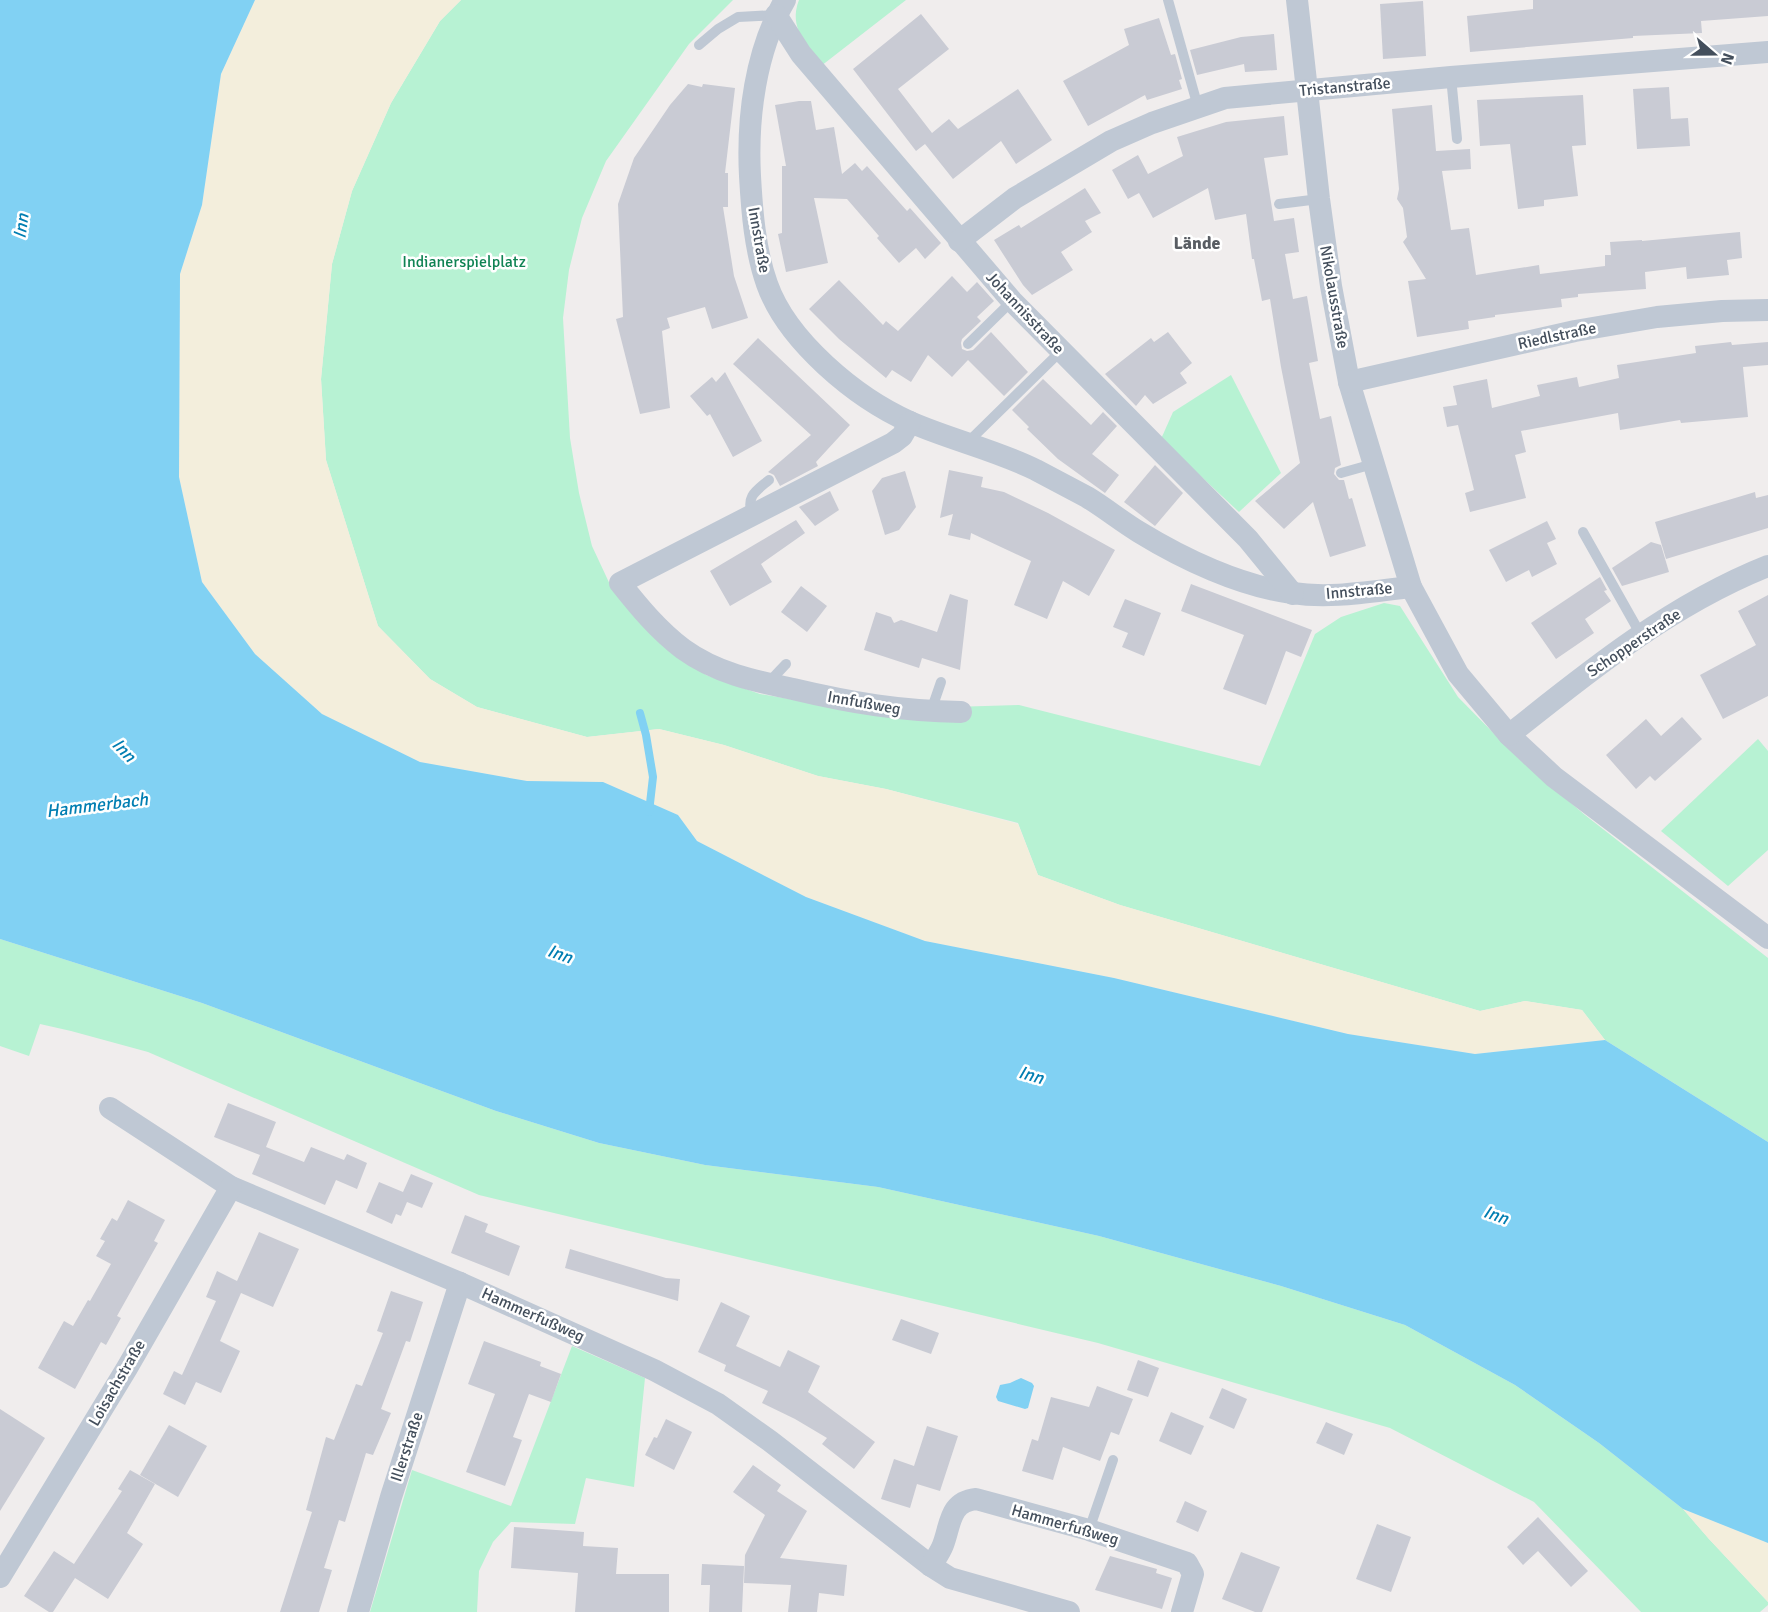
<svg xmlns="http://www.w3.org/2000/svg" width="1768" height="1612" font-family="Signika,sans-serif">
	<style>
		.green { fill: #b7f2d3 }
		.sand { fill: #f3eedc }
		.water { fill: #81d1f3 }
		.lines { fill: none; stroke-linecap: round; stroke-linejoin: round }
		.stream { stroke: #81d1f3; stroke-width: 8 }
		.building { fill: #c9cbd4 }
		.lane { stroke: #bfc8d4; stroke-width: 10 }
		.street { stroke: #bfc8d4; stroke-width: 22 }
		.labels { text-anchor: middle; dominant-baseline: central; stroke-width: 5; stroke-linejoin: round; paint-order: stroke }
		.street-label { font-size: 16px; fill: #444f5c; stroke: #fff }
		.park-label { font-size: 16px; fill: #0f8353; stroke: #fff }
		.water-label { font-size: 18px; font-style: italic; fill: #017eb2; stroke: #fff }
		.neighbourhood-label { font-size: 18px; font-weight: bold; fill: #595d63; stroke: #fff }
	</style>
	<rect width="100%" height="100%" fill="#f0eded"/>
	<g class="green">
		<polygon points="461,0 733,0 689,44 606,161 582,218 569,270 563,318 570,438 579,493 592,546 613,591 706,675 760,694 853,710 1019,705 1260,766 1315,634 1341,617 1384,603 1400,606 1458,697 1518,758 1585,815 1768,958 1768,1142 1605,1040 1582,1010 1525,1001 1480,1011 1120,905 1038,875 1018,823 886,789 818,776 724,745 659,729 587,737 477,707 430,679 378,626 326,460 321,379 332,264 352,191 391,103 440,21"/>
		<path d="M799 0H906L821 66C807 44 788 28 799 0Z"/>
		<polygon points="1231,375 1281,473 1239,512 1161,439 1173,412"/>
		<polygon points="1758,739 1768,751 1768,850 1728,886 1661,831"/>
		<polygon points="0,939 202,1003 496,1111 599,1143 705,1165 878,1187 1099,1236 1281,1286 1405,1325 1515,1385 1599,1443 1683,1509 1709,1539 1768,1602 1768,1605 1760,1612 1641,1612 1534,1502 1390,1428 1098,1343 479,1195 148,1052 71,1031 40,1024 29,1056 0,1046"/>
		<polygon points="572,1346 645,1378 634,1487 586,1478 575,1524 511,1522 493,1542 479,1571 477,1612 370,1612 412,1470 511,1506"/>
	</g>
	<g class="sand">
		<polygon points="255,0 461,0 440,21 391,103 352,191 332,264 321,379 326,460 378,626 430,679 477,707 587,737 659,729 724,745 818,776 886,789 1018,824 1038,875 1120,905 1480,1011 1525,1001 1582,1010 1605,1040 1475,1054 1348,1034 1114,978 925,941 806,897 697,841 678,815 603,782 527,781 420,762 322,714 255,654 202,582 179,477 180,274 202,205 221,74"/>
		<polygon points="1683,1509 1768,1543 1768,1602 1709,1539"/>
	</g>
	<g class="water">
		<polygon points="0,0 255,0 221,74 202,205 180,274 179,477 202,582 255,654 322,714 420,762 527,781 603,782 678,815 697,841 806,897 925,941 1114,978 1348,1034 1475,1054 1605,1040 1768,1142 1768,1543 1683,1509 1599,1443 1515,1385 1405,1325 1281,1286 1099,1236 878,1187 705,1165 599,1143 496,1111 202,1003 0,939"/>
		<polygon points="1021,1378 1032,1383 1034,1386 1028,1408 1025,1409 998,1401 996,1397 1000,1385 1010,1383"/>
	</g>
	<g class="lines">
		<polyline class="stream" points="640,713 646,735 653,777 649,812"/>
	</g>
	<g class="building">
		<polygon points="1533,0 1768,0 1768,16 1701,21 1702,33 1633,36 1633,38 1470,52 1467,16 1533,9"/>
		<polygon points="1423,1 1426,56 1383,59 1380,4"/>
		<polygon points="921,14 949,49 898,89 932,133 949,119 958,129 1018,89 1052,140 1016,164 1001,141 953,179 925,144 916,151 853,69"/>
		<polygon points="1159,18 1171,55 1175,54 1182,79 1179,80 1182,89 1147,100 1145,95 1088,126 1063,81 1129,45 1124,29"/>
		<polygon points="1274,34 1277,70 1245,72 1244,64 1197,75 1190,50 1241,37"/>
		<polygon points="688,84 702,87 703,84 735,88 725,173 728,173 728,207 723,207 734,276 748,318 712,329 705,307 667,318 670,328 662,331 670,408 640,414 616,319 623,317 618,204 634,158 670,105"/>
		<polygon points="1669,87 1671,119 1688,118 1690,146 1637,149 1633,89"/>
		<polygon points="1583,95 1586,145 1572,146 1578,196 1544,200 1544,206 1518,209 1510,144 1480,146 1477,100"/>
		<polygon points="799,101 811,101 816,130 834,127 842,174 855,163 862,171 867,166 907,211 910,208 941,243 925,259 916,248 899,263 877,238 879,236 847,199 814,198 828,263 786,272 778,234 782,233 782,166 786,166 775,105"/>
		<polygon points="1432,105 1436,151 1470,149 1471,169 1442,171 1451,230 1469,228 1476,275 1539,265 1540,274 1605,266 1605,255 1611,255 1610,242 1642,240 1642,241 1740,232 1742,258 1727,260 1729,275 1687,279 1686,267 1645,272 1646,289 1578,294 1578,297 1561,299 1562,307 1495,315 1495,317 1468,321 1469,329 1417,337 1408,281 1426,279 1403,242 1407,237 1403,208 1397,199 1399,189 1392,109"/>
		<polygon points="1284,116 1288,155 1264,158 1274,221 1294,218 1299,252 1285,254 1293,299 1307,296 1318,361 1309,363 1320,419 1331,416 1341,465 1335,468 1334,474 1339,480 1344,480 1349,499 1352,498 1366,546 1330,557 1313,502 1284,529 1255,501 1300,463 1281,367 1270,299 1262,301 1254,259 1252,259 1246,214 1215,220 1208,188 1153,218 1139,193 1128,199 1112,170 1138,155 1148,174 1183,156 1177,137 1226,122"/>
		<polygon points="1085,188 1101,213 1085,221 1092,232 1061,252 1073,270 1032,295 1023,285 994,240 1019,225 1021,228"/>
		<polygon points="952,276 967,292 977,282 994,301 977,317 981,321 962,339 961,343 962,349 967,351 973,350 991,332 1028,372 1004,396 968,360 952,377 928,355 911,382 892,370 886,378 839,339 809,309 839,280 883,325 886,321 898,331"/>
		<polygon points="1168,332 1192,363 1180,373 1187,383 1153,404 1145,395 1136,406 1105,374 1151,338 1154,342"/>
		<polygon points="758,338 850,425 816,462 818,466 780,486 774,475 768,472 811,435 733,364"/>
		<polygon points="1731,342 1732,345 1768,342 1768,365 1743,367 1748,417 1681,423 1680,420 1620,430 1618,413 1521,431 1526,452 1515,455 1526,498 1470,512 1465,493 1474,490 1458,425 1447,427 1443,407 1457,405 1453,386 1487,379 1492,408 1540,396 1537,385 1577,377 1579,387 1619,378 1617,365 1696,353 1695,346"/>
		<polygon points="725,372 762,441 733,457 710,414 707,416 690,396 712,377 716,382"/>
		<polygon points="1043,379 1091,425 1103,412 1117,426 1092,454 1119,475 1105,493 1058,459 1027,429 1029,427 1012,410"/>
		<polygon points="1155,465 1183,493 1155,526 1124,502"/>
		<polygon points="949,470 983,477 981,487 1004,492 1048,513 1115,550 1089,596 1063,581 1047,619 1014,605 1031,561 971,533 970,540 948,535 953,514 940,518"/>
		<polygon points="905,471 916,507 899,530 885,535 872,491 882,478"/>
		<polygon points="830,491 839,510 815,526 799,507"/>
		<polygon points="1755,492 1756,498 1768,495 1768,528 1666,559 1655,522"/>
		<polygon points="796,520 805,533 761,564 772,582 730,606 710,571"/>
		<polygon points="1547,521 1556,539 1547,543 1557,564 1532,577 1529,570 1506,582 1489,550"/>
		<polygon points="1651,542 1661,545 1669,572 1622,586 1612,568"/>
		<polygon points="1600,577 1607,590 1604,591 1611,601 1585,619 1594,633 1556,659 1531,623"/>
		<polygon points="1191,584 1312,630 1301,657 1286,651 1266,705 1223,689 1244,635 1181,611"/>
		<polygon points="801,586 827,606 807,632 781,612"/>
		<polygon points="950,594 968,600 960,670 922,658 919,668 864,650 876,612 891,617 894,623 901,620 937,632"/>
		<polygon points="1768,595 1768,696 1723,719 1700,675 1756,645 1738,611"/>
		<polygon points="1125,599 1161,613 1144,656 1122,647 1128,633 1113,627"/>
		<polygon points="1682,717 1702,739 1655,781 1650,776 1636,789 1606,755 1646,719 1661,736"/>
		<polygon points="228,1103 276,1122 266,1147 304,1162 311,1147 344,1160 347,1154 367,1163 357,1189 336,1180 325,1205 252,1174 260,1155 214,1137"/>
		<polygon points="411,1174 433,1183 422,1208 407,1202 401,1216 396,1214 392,1224 366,1212 379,1182 403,1192"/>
		<polygon points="128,1200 165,1220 154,1241 158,1243 117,1316 121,1318 106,1345 101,1342 75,1389 38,1368 64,1321 73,1326 88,1300 90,1301 111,1264 96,1256 105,1241 100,1239 112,1218 117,1221"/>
		<polygon points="465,1215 488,1224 485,1232 520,1246 509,1276 451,1253"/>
		<polygon points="259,1232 299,1249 273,1307 241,1293 220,1341 240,1351 221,1393 196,1382 185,1405 163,1394 174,1371 182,1375 216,1301 206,1297 217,1271 237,1281"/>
		<polygon points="570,1249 666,1278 680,1279 678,1301 565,1268"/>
		<polygon points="391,1291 423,1302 410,1342 406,1341 381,1409 391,1413 373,1455 366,1453 345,1522 339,1520 324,1568 332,1570 319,1612 280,1612 312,1512 306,1510 326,1437 334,1440 356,1384 362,1386 383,1333 377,1331"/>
		<polygon points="721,1302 750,1316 736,1346 780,1367 788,1350 820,1366 808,1392 875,1442 854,1469 822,1444 827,1438 795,1419 762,1403 768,1391 724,1371 726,1365 698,1352"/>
		<polygon points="901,1319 939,1333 931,1354 892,1340"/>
		<polygon points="484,1341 541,1362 540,1366 561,1374 551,1402 529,1394 513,1437 522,1440 505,1486 466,1472 495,1394 468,1384"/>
		<polygon points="1138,1360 1159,1368 1148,1397 1127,1390"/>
		<polygon points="1097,1386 1133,1399 1119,1435 1111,1432 1100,1461 1063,1447 1053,1480 1022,1471 1032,1439 1038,1441 1051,1397 1089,1407"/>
		<polygon points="1222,1388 1247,1399 1234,1429 1209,1418"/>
		<polygon points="0,1409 45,1438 0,1511"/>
		<polygon points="1171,1412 1204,1426 1191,1455 1159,1441"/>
		<polygon points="666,1419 692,1432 674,1470 645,1455 654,1437 657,1438"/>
		<polygon points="1326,1422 1353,1434 1344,1455 1316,1443"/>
		<polygon points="169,1425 207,1446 178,1497 140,1475"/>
		<polygon points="927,1426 958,1436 940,1491 917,1484 910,1508 881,1499 894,1459 914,1466"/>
		<polygon points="753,1465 781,1485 777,1491 807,1511 780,1558 847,1565 844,1596 819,1593 817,1612 788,1612 791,1585 744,1583 745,1555 765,1515 733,1492"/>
		<polygon points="130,1470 155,1484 127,1533 143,1544 108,1599 75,1578 53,1612 49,1612 24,1596 54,1551 74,1564 122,1491 118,1489"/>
		<polygon points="1185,1501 1207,1511 1198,1532 1176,1522"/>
		<polygon points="1538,1517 1588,1571 1571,1587 1538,1551 1523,1565 1507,1547"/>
		<polygon points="1377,1524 1411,1537 1391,1592 1356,1579"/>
		<polygon points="514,1527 584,1532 583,1546 618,1548 616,1574 669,1574 669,1612 575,1612 578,1573 511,1568"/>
		<polygon points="1241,1552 1280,1567 1262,1612 1255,1612 1222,1599"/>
		<polygon points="1110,1556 1157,1569 1156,1573 1172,1578 1162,1609 1095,1590"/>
		<polygon points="702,1564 744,1566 742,1612 709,1612 710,1585 701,1585"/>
	</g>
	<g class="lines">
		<g class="lane">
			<polyline points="1168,0 1198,107"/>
			<polyline points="699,45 718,29 738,17 776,15"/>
			<polyline points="1451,77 1457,139"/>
			<polyline points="1279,204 1319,199"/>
			<polyline points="968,344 1012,301"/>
			<polyline points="967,443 1061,351"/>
			<polyline points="1341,473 1373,464"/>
			<path d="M752 514C746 496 756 491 769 480"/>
			<polyline points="1583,532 1641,635"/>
			<polyline points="768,683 786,664"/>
			<polyline points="931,711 941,682"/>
			<polyline points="1089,1530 1113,1460"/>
		</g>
		<g class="street">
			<path d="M785 0C755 52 747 118 750 176 752 212 755 250 767 284 787 341 856 398 910 422 951 440 996 450 1036 470 1053 479 1070 488 1087 497 1105 508 1121 521 1139 532 1183 559 1240 586 1292 593 1332 599 1372 591 1411 587"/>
			<polyline points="1297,0 1319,199 1331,286 1349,382 1411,587 1458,674 1509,735 1554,777 1768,938"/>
			<polyline points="776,15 801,54 1012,301 1248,539 1293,594"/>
			<polyline points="959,241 1015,198 1111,141 1152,123 1225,98 1451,77 1768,52"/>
			<polyline points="1349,382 1575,331 1657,317 1722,311 1768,310"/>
			<path d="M910 422 902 436 893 443 620 583C639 607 658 630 683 649 716 673 754 681 793 689 852 703 901 711 961 712"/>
			<path d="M1509 735C1589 671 1672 604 1768 566"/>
			<polyline points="110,1108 231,1187 460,1283 654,1370 718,1404 770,1441 931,1566 950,1578 1069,1612"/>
			<path d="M931 1566C935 1559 940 1553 943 1545 951 1524 949 1502 976 1499L1089 1530 1187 1563 1193 1574 1182 1612"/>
			<polyline points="0,1577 127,1368 231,1187"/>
			<polyline points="358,1612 391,1497 460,1283"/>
		</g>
	</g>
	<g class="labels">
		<g class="street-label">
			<text transform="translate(1345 87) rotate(-5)">Tristanstraße</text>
			<text transform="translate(759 240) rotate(80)">Innstraße</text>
			<text transform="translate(1334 297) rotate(80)">Nikolausstraße</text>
			<text transform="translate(1025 313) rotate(47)">Johannisstraße</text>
			<text transform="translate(1557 336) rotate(-12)">Riedlstraße</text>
			<text transform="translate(1359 591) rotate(-5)">Innstraße</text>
			<text transform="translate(1634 643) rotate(-34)">Schopperstraße</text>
			<text transform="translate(864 703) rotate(10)">Innfußweg</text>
			<text transform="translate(533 1315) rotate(24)">Hammerfußweg</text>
			<text transform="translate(117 1383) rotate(-60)">Loisachstraße</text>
			<text transform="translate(407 1447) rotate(-72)">Illerstraße</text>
			<text transform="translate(1065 1525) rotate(16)">Hammerfußweg</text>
		</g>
		<g class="park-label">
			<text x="464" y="262">Indianerspielplatz</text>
		</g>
		<g class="water-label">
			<text transform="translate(21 226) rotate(-82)">Inn</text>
			<text transform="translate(124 750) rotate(46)">Inn</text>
			<text transform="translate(97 805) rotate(-7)">Hammerbach</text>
			<text transform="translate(560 954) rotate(19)">Inn</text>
			<text transform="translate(1031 1075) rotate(16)">Inn</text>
			<text transform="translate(1496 1215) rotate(19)">Inn</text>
		</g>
		<g class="neighbourhood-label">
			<text x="1197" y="243">Lände</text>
		</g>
	</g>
	<g transform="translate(1714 54) rotate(110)" stroke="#ffffff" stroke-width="4.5" paint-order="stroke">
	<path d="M0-4.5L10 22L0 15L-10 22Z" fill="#444f5c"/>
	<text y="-9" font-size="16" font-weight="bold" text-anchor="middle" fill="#444f5c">N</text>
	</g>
</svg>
